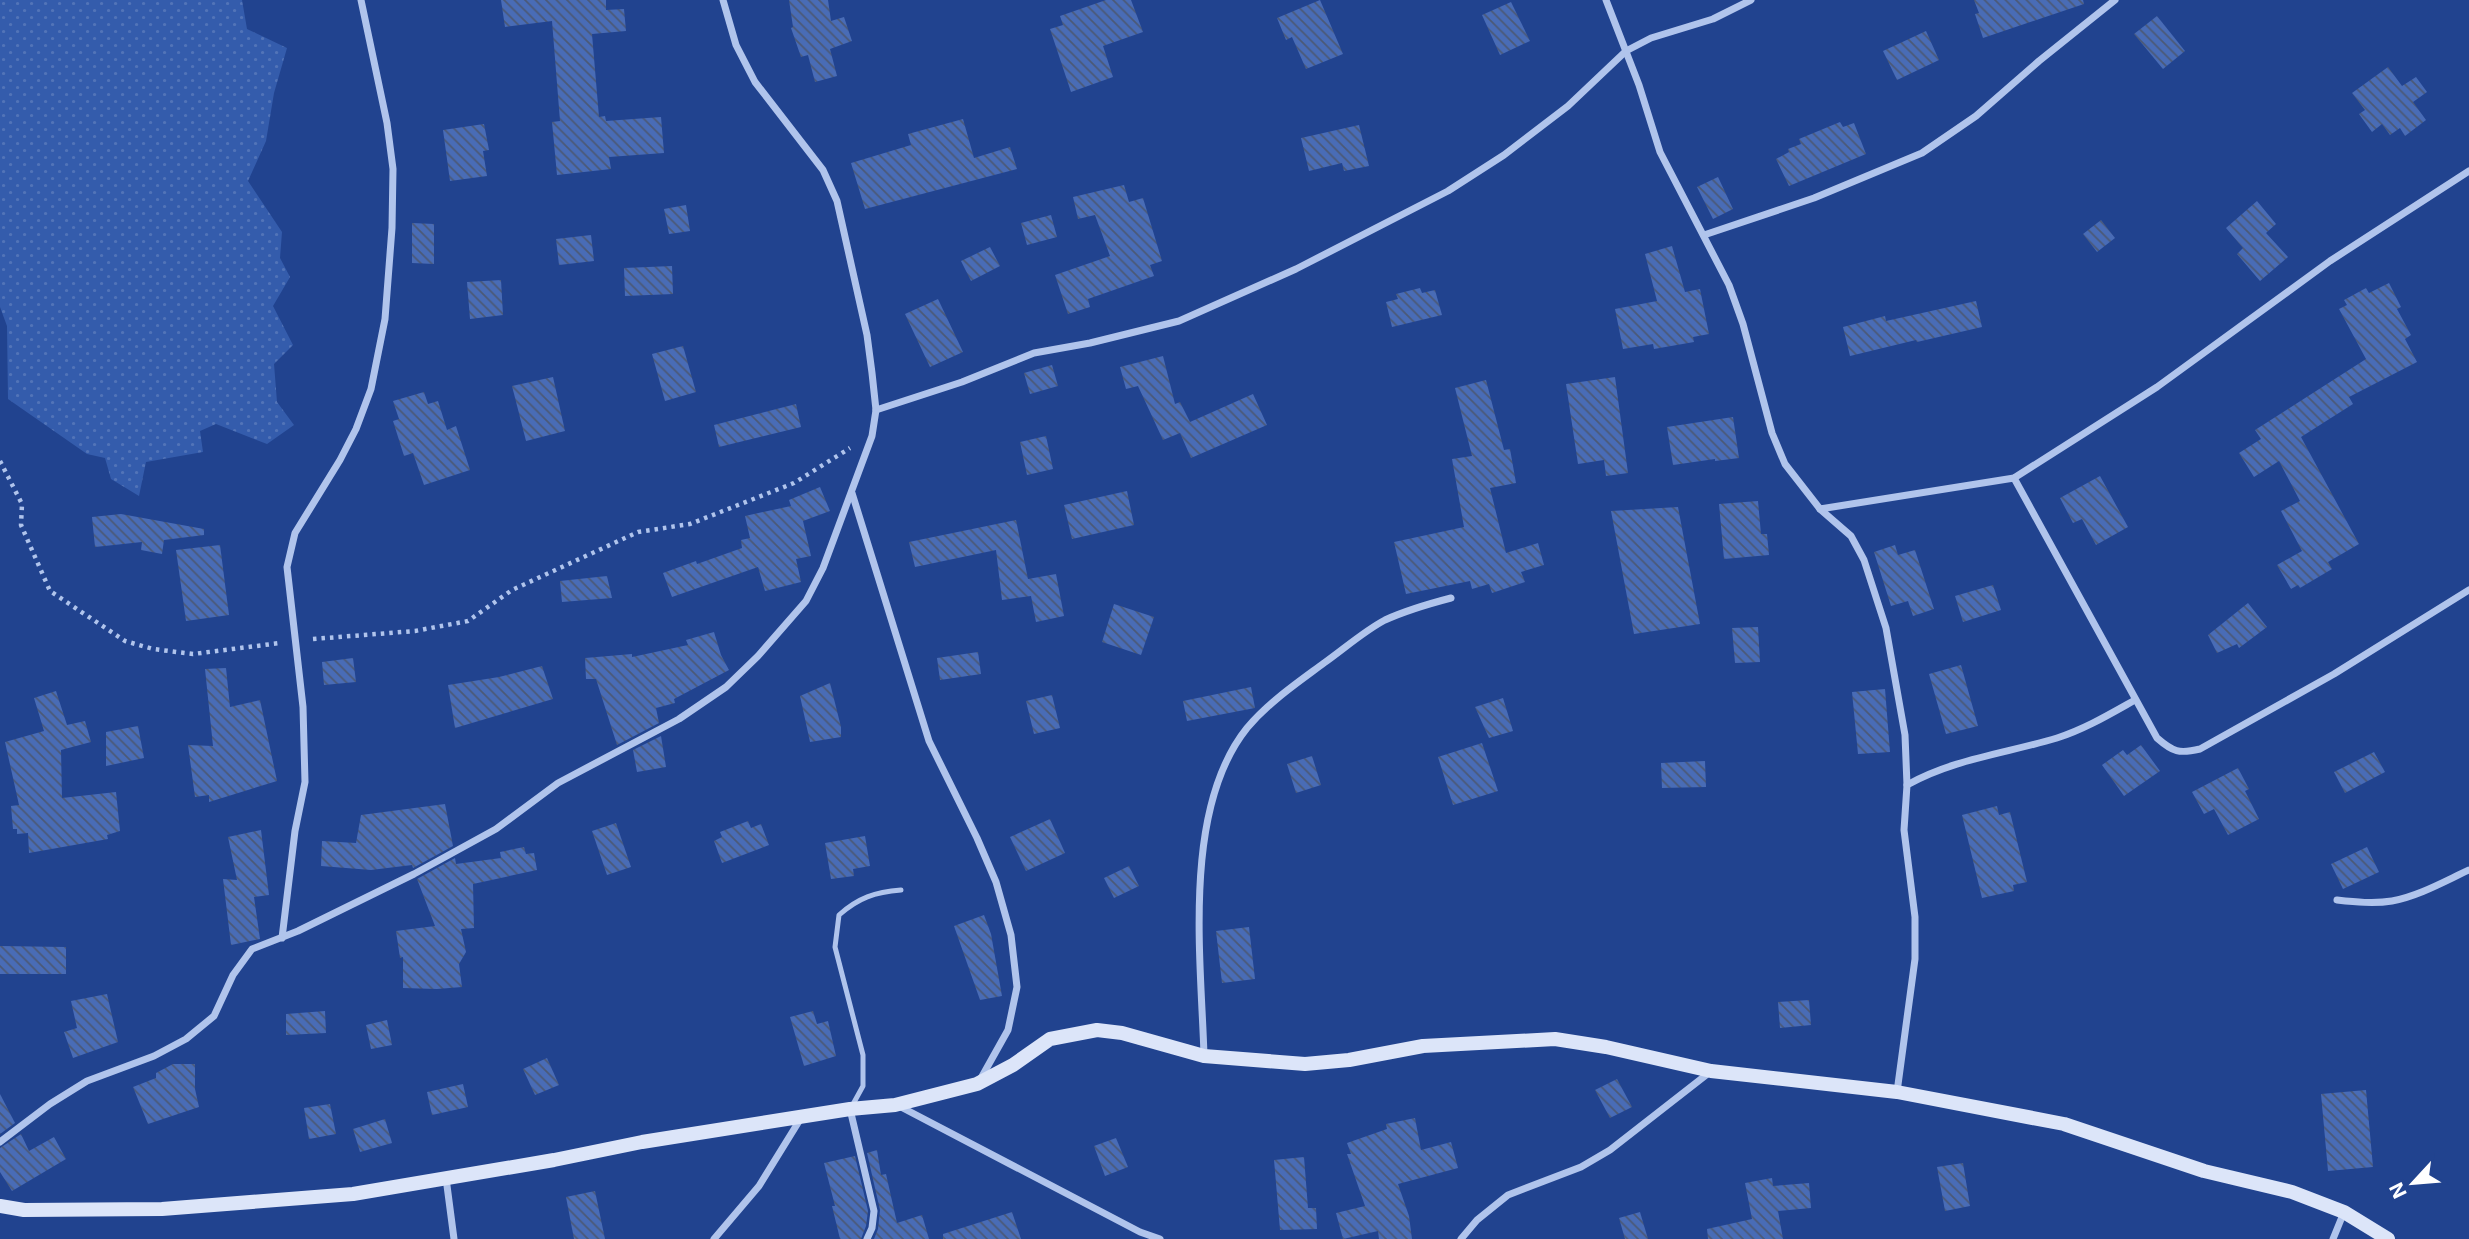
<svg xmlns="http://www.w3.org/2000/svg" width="2469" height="1239" font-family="Inter,sans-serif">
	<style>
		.green { fill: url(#green-dots) }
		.building { fill: url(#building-back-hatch) }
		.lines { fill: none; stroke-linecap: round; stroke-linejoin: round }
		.path { stroke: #b0c4ec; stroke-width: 4.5; stroke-dasharray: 3.5 5; stroke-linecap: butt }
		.lane { stroke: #b0c4ec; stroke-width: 5 }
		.street { stroke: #b0c4ec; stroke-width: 7 }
		.secondary { stroke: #dce5f9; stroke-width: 14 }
	</style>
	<defs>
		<pattern id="green-dots" width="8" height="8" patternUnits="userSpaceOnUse" patternTransform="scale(1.75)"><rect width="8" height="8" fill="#345cac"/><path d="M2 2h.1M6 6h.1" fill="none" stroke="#5274b8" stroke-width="1.8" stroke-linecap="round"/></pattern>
		<pattern id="building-back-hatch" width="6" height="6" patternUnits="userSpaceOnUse" patternTransform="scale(1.75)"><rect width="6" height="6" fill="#496cb6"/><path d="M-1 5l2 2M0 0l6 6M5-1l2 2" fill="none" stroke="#4b5976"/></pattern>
	</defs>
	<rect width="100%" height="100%" fill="#21438f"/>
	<polygon class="green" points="0,0 242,0 247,29 287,48 274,93 266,141 248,181 282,232 280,258 290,277 273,306 293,345 274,364 277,402 294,425 267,444 216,424 200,431 203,452 146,462 139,496 111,479 105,458 87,454 8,399 7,326 0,307"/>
	<g class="building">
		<polygon points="501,0 606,0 606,10 624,9 626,31 592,34 599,117 605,116 606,121 661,117 664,153 609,157 611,169 557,175 552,122 560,121 552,21 505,27"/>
		<polygon points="789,0 828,0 831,21 844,17 852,41 830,49 837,76 815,82 808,55 801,57 791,28 793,27"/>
		<polygon points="1106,0 1131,0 1143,32 1103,46 1113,77 1071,92 1050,29 1063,25 1060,16"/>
		<polygon points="1320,0 1343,54 1306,69 1292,37 1286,40 1277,18"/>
		<polygon points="1974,0 2083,0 2084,4 1983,38 1975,14 1979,13"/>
		<polygon points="1511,2 1530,41 1500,55 1482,15"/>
		<polygon points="2157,16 2185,51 2163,69 2134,34"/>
		<polygon points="1926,31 1939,60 1897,80 1883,51"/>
		<polygon points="2388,67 2402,86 2416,77 2427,92 2413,102 2426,120 2405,136 2400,128 2390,135 2382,124 2372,132 2359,114 2365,110 2352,93"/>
		<polygon points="963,119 974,158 1010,147 1017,169 865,209 851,163 911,145 908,134"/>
		<polygon points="1840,122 1843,127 1854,123 1866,154 1789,186 1776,159 1789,152 1788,149 1801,144 1799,139"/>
		<polygon points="484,124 489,150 483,151 487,176 450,181 443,130"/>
		<polygon points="1359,125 1369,166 1344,171 1342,163 1309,171 1301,138"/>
		<polygon points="1718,177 1733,209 1713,219 1697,187"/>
		<polygon points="1124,185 1129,202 1143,198 1162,261 1150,265 1154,276 1088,299 1090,307 1068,314 1055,275 1110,256 1095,215 1078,219 1073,197"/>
		<polygon points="2257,201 2276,224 2266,233 2288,257 2260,281 2237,254 2243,248 2226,228"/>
		<polygon points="686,205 690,231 669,234 664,209"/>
		<polygon points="1051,215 1057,237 1027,245 1021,223"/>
		<polygon points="2101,220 2115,238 2097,252 2083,234"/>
		<polygon points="412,223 434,224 434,264 412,263"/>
		<polygon points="591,235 594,261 559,265 556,239"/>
		<polygon points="1672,246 1685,292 1700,289 1709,334 1693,337 1694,342 1654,349 1653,344 1623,349 1615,309 1657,301 1645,254"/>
		<polygon points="990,247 1000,266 971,281 961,261"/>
		<polygon points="672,266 673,294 625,296 624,268"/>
		<polygon points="501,280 503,315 470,319 467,282"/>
		<polygon points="2389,283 2401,307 2397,309 2411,335 2405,339 2417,362 2349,397 2353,404 2301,437 2359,544 2328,562 2332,569 2300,588 2298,585 2291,589 2277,565 2302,551 2281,511 2300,501 2279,461 2254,477 2239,453 2261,439 2255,430 2366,359 2339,309 2347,305 2344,300 2366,288 2369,293"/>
		<polygon points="1420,288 1422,293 1435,290 1442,315 1392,327 1386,302 1398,299 1396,294"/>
		<polygon points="938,299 963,352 930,367 905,314"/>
		<polygon points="1976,301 1982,327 1917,342 1916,340 1850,356 1843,327 1885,316 1886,321"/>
		<polygon points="683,346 696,392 665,401 652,354"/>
		<polygon points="1163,356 1175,404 1180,402 1190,422 1253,394 1267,425 1191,458 1180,433 1163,440 1138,386 1126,389 1120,367"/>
		<polygon points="1052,365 1058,386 1030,394 1024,373"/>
		<polygon points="553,377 565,431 526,441 512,386"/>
		<polygon points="1615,377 1628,473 1606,476 1604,460 1578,464 1566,384"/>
		<polygon points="1486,380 1504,450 1510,449 1516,483 1490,488 1506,553 1538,543 1544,565 1521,572 1525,582 1492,593 1489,584 1472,589 1470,581 1406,594 1394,542 1464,527 1452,459 1472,456 1455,388"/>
		<polygon points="424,392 428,404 438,401 447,430 456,426 470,470 424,485 413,453 404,456 393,421 399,419 393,401"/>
		<polygon points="796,404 801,427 719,447 714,425"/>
		<polygon points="1733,417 1739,458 1715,461 1715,459 1673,465 1667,427"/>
		<polygon points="1046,436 1053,469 1027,475 1020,442"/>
		<polygon points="2100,476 2128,527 2096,545 2082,519 2073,523 2060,498"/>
		<polygon points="820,487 830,511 803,521 811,556 796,559 801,582 765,591 758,567 672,597 663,573 696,561 697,564 742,548 741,540 750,538 745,516 791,506 789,500"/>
		<polygon points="1127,491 1134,525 1072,539 1064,505"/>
		<polygon points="1758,501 1761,534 1767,534 1769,555 1724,559 1719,504"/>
		<polygon points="1678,507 1700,624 1634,634 1611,511"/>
		<polygon points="121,514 204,529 204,535 164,540 162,554 141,550 142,542 95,547 92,517"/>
		<polygon points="1016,520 1028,579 1056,574 1064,616 1036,622 1031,596 1002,600 996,550 915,567 909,542"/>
		<polygon points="220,545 229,615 186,621 176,550"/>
		<polygon points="1895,545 1898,555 1915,550 1934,609 1913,616 1908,601 1891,606 1874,552"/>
		<polygon points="607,576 612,598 562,602 560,581"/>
		<polygon points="1993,585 2001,610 1963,622 1955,596"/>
		<polygon points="2248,603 2267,627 2239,648 2237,644 2217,653 2208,635"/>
		<polygon points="1114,604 1154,617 1141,655 1102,642"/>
		<polygon points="1758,627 1760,662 1735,663 1732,628"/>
		<polygon points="714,632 721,655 729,670 674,699 675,703 656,708 659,723 617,745 596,679 586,679 585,658 632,654 632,657 688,645 686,640"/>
		<polygon points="978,652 981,674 940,680 937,658"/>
		<polygon points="353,658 356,682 324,685 322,662"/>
		<polygon points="1961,665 1978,726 1946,734 1929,674"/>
		<polygon points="542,666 553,699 455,728 448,685 499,677"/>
		<polygon points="226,668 230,707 260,700 277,781 209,802 209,795 195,797 188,745 213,746 205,669"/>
		<polygon points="830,683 841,727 841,737 810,742 800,696"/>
		<polygon points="1251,687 1255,708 1187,721 1183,701"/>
		<polygon points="1885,689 1890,752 1858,754 1852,692"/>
		<polygon points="56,691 67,725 85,721 91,742 61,750 62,798 116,792 120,831 107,835 108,839 29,853 28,833 17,834 17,829 13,829 11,806 19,805 5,742 44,731 34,698"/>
		<polygon points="1052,695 1060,728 1034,734 1026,701"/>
		<polygon points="1503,698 1513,731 1489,738 1475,707"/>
		<polygon points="138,726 144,758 106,766 106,732"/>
		<polygon points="661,736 666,767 637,772 633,750"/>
		<polygon points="1482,743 1498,791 1453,805 1438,757"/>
		<polygon points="2141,745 2160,771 2124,796 2102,765 2123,750 2127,755"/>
		<polygon points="2374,752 2385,772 2345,793 2334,772"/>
		<polygon points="1312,756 1321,785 1296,793 1287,764"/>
		<polygon points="1705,761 1706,787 1662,788 1661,763"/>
		<polygon points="2238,768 2249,789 2245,791 2259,819 2228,835 2214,809 2204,814 2192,792"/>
		<polygon points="445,804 453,846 413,868 412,865 371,870 321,866 322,841 356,843 361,815"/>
		<polygon points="1997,806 1999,815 2010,812 2027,882 2013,885 2014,891 1982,898 1962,815"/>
		<polygon points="1050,819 1065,853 1026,871 1010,837"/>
		<polygon points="748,821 751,828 761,824 769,845 722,863 714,841 722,837 720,832"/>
		<polygon points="616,823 631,867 607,875 592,831"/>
		<polygon points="261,830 269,895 254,897 260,939 231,945 223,879 237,880 228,837"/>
		<polygon points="865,836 870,866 853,869 854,876 831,879 825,843"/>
		<polygon points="524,847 526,854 534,853 537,870 473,884 474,928 461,929 466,952 459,964 462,987 437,989 403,988 403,957 400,958 396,931 435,926 417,879 455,858 456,864 501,858 500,852"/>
		<polygon points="2367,847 2379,872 2343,889 2331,864"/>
		<polygon points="1129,866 1139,886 1114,898 1104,878"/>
		<polygon points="984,915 991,934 1002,996 980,1000 954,926"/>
		<polygon points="1249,927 1255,979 1222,983 1216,931"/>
		<polygon points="0,946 66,947 66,974 0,974"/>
		<polygon points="107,994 118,1042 73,1058 64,1032 77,1028 71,1001"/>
		<polygon points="1809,1000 1811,1025 1780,1028 1778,1002"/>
		<polygon points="325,1011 326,1033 286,1035 286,1014"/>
		<polygon points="813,1011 817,1024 828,1021 836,1056 804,1066 790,1017"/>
		<polygon points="387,1020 392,1045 371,1049 366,1025"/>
		<polygon points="547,1058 559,1085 535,1095 523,1069"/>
		<polygon points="173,1064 195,1064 195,1089 199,1107 148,1124 133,1087 156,1078 156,1073"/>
		<polygon points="1617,1079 1632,1107 1610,1118 1595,1090"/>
		<polygon points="463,1084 468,1107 432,1115 427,1092"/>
		<polygon points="2366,1090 2373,1167 2328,1171 2321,1094"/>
		<polygon points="0,1094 15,1123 0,1134"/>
		<polygon points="330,1104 336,1134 309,1139 304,1108"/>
		<polygon points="1415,1118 1421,1150 1451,1142 1458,1168 1398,1184 1409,1216 1412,1239 1379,1239 1378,1231 1343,1239 1336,1213 1365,1206 1347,1154 1351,1154 1347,1143 1387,1129 1386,1124"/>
		<polygon points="385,1119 392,1143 360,1152 353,1129"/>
		<polygon points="21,1134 29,1151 54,1137 66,1159 12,1191 0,1172 0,1148"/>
		<polygon points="1116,1138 1128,1167 1105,1176 1094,1146"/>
		<polygon points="877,1150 881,1175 886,1174 897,1223 922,1215 929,1239 874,1239 878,1229 880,1210 867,1153"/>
		<polygon points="855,1156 868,1211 866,1226 861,1239 840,1239 832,1206 835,1206 824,1163"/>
		<polygon points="1304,1157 1308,1208 1316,1208 1317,1229 1280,1230 1274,1160"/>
		<polygon points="1963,1163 1970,1206 1945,1211 1937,1167"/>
		<polygon points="1772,1178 1773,1186 1809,1183 1811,1208 1778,1211 1783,1239 1708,1239 1707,1229 1752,1219 1745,1183"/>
		<polygon points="595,1191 605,1239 574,1239 566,1197"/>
		<polygon points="1012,1212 1021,1239 943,1239 943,1234"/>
		<polygon points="1640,1212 1648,1239 1625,1239 1619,1218"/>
	</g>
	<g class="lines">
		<g class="path">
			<polyline points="0,461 22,504 21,525 50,591 125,641 153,649 193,654 280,643"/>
			<polyline points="313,639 415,631 468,621 512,590 638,532 690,524 794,483 850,448"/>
		</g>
		<path class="lane" d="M852 1106 863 1086V1055L835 947 839 915C858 898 875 892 901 890"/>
		<g class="street">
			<polyline points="1606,0 1639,85 1660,152 1729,285 1743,324 1772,433 1785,464 1820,509 1851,536 1864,560 1886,628 1905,735 1907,785 1904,830 1915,917 1915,959 1897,1092"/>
			<polyline points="1704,235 1814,198 1922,153 1976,116 2039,61 2115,0"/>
			<polyline points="876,410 962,382 1034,353 1090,343 1179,321 1296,269 1448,191 1504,155 1568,106 1626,51 1651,38 1713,19 1751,0"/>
			<path d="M2014 478 2157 738C2173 752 2179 754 2200 749L2334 674 2469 590"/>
			<polyline points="852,493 929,741 977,838 996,882 1011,935 1017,987 1008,1030 980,1080"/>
			<polyline points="1820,509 2014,478 2157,387 2330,261 2469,171"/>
			<path d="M1907 785C1953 759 2007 753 2057 738 2085 729 2110 714 2135 700"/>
			<path d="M2337 900C2355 902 2374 904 2392 901 2419 896 2445 881 2469 870"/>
			<polyline points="282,938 295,831 305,782 303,707 287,567 295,533 340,460 356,429 371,389 385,319 392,228 393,169 387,123 361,0"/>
			<path d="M1204 1055C1201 958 1182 809 1247 728 1269 702 1297 683 1324 663 1344 649 1364 631 1385 620 1407 610 1428 604 1451 598"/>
			<polyline points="899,1106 1140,1232 1160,1239"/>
			<polyline points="850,1109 874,1211 872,1228 867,1239"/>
			<polyline points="0,1142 50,1104 87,1081 154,1056 186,1039 214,1016 233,975 252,949 298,931 414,874 496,829 558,783 679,719 726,687 758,656 806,601 823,568 872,436 876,410 872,373 867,335 837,201 823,170 755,82 736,45 723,0"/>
			<polyline points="446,1178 454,1239"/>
			<polyline points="714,1239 759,1186 801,1118"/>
			<polyline points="1461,1239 1477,1220 1508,1195 1581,1167 1610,1150 1710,1072"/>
			<polyline points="2333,1239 2344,1212"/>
		</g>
		<polyline class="secondary" points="0,1206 24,1210 162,1209 353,1194 554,1160 642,1142 850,1109 895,1105 977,1084 1013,1065 1050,1039 1097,1030 1122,1033 1204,1056 1305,1064 1349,1060 1423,1046 1555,1039 1606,1047 1711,1071 1897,1092 2064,1124 2204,1171 2292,1192 2344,1212 2388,1239"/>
	</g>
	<g transform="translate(2413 1183) rotate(244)" stroke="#21438f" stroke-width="5" paint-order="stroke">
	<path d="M0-5L12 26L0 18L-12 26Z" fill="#ffffff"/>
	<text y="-10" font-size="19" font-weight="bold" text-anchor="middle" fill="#ffffff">N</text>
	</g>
</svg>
